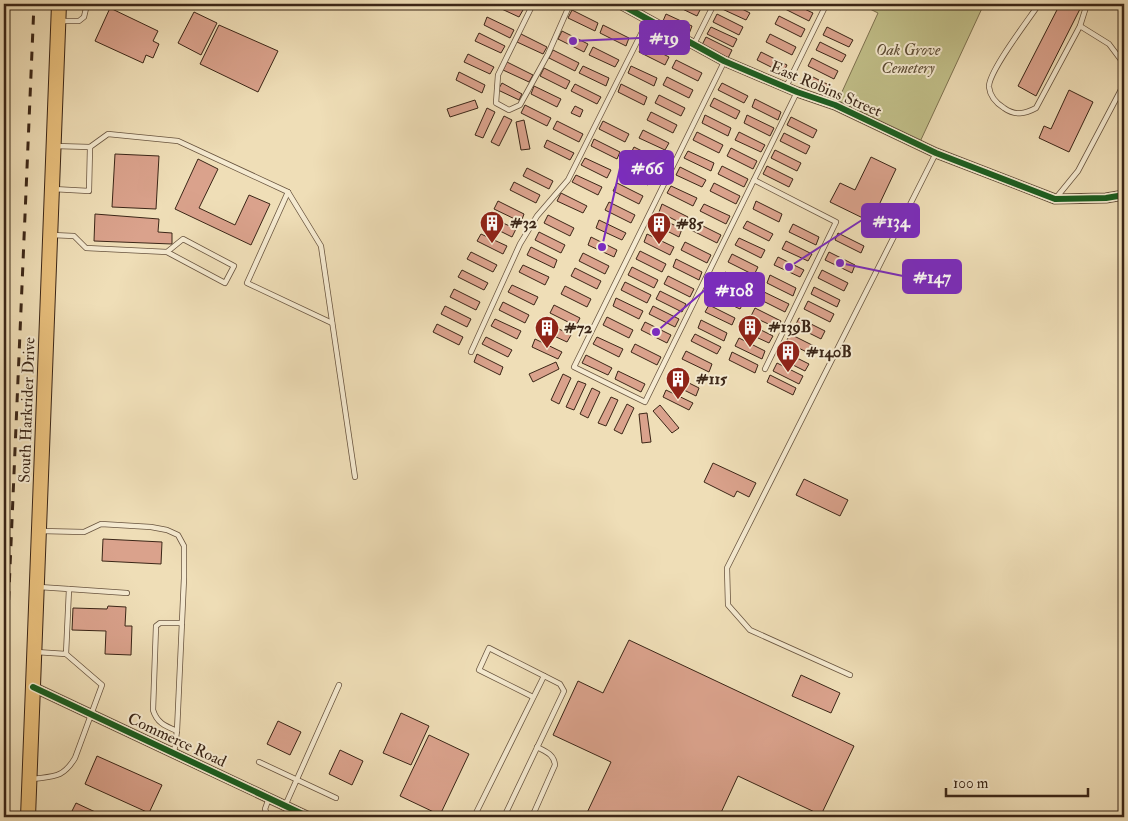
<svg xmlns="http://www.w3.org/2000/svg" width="1128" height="821" font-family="'IM FELL Double Pica',serif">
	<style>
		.green { fill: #c1bf89; stroke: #7e7250 }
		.building { fill: #daa28c; stroke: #3b2617 }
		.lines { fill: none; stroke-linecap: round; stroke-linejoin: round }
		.service-casing { stroke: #68543f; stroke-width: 6 }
		.minor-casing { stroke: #68543f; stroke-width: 11 }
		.primary-casing { stroke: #3b2617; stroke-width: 16 }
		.service { stroke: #f5ead0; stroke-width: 4.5 }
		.minor { stroke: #f5ead0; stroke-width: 9 }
		.primary { stroke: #e8bf7c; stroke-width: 14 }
		.rail { stroke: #3b2617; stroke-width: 3; stroke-dasharray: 9 9; stroke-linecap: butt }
		.cycleway-casing { stroke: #f5ead0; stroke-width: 9 }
		.cycleway { stroke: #1b5e20; stroke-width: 6 }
		.labels { text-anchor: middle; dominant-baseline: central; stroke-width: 4; stroke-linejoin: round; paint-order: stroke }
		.park-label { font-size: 16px; font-style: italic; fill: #5c4c34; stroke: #f5ead0 }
		.street-label { font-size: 16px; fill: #3b2617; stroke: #f5ead0 }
		.poi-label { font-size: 16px; font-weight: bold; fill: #3b2617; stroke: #f5ead0; text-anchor: start }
		.leader { fill: none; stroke: #7b2cbf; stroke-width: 2 }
		.callout-dot { fill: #7b2cbf; stroke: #f5ead0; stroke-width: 2 }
		.callout { fill: #7b2cbf; stroke: #7b2cbf; stroke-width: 2 }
		.callout-label { font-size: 18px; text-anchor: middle; font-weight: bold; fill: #fff }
	</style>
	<rect width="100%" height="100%" fill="#efdeb7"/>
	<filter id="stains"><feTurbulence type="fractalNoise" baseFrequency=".004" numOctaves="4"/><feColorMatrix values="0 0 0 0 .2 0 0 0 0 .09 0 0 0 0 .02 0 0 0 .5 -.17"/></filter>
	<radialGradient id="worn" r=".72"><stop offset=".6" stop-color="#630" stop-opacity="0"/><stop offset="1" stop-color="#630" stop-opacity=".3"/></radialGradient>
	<polygon class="green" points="860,4 984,4 919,144 836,105 878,13"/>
	<g class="building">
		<polygon points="511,4 523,10 519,17 493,5"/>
		<polygon points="672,4 692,4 701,8 697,16"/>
		<polygon points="722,4 732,4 750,13 746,20 720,8"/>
		<polygon points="785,4 794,4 813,13 809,21 783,8"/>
		<polygon points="1060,4 1070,4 1080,9 1036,96 1018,86"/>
		<polygon points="110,8 158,31 153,41 159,44 153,58 146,55 143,63 95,41"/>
		<polygon points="572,10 598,23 595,31 568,18"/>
		<polygon points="194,12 217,23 201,55 178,43"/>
		<polygon points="666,14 692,26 689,34 663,21"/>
		<polygon points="717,14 743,27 739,35 713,22"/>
		<polygon points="779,16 805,29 801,37 775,24"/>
		<polygon points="487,17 514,30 510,38 484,25"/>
		<polygon points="219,25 278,51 258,92 200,64"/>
		<polygon points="603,25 629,38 626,46 600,33"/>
		<polygon points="711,27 737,39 733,47 707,34"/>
		<polygon points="827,27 853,40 849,47 823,35"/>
		<polygon points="562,31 588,44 584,52 558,39"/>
		<polygon points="479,33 505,46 501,53 475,41"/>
		<polygon points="521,34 547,47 543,54 517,42"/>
		<polygon points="770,34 796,47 792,55 766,42"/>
		<polygon points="706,37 732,50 728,58 702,45"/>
		<polygon points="820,42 846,55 842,62 816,50"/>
		<polygon points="643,44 669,57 665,65 639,52"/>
		<polygon points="593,47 619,60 615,67 589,55"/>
		<polygon points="553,50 579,63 575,71 549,58"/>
		<polygon points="761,52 787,65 783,73 757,60"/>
		<polygon points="468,54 494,67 490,74 464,62"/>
		<polygon points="812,58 838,71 834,79 808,66"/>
		<polygon points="676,60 702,73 698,81 672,68"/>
		<polygon points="507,62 533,75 529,82 503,70"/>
		<polygon points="583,66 609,78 606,86 579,73"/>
		<polygon points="631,66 657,78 654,86 628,73"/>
		<polygon points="544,68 570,81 566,89 540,76"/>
		<polygon points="459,72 485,85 482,93 456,80"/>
		<polygon points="805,73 831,86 827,94 801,81"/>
		<polygon points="667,77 693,90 689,98 663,85"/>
		<polygon points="502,83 522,94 519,100 498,90"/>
		<polygon points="722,83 748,96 744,103 718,90"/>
		<polygon points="575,84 601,97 597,104 571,91"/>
		<polygon points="621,84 647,97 644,105 618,92"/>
		<polygon points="534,86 561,99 557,107 531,94"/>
		<polygon points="1069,90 1093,102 1069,152 1039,138 1044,126 1051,129"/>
		<polygon points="659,95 685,108 681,116 655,103"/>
		<polygon points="714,98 740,111 736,119 710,106"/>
		<polygon points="755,99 781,112 778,120 752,107"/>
		<polygon points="475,100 478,108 450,117 447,109"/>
		<polygon points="525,105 551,118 547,126 521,113"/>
		<polygon points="575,106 583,110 580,117 571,113"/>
		<polygon points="487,108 495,112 483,138 475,135"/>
		<polygon points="651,112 677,125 673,133 647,120"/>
		<polygon points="705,115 731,128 728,136 702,123"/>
		<polygon points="747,115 774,128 770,136 744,123"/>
		<polygon points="504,116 512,120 499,146 491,142"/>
		<polygon points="791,117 817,130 813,138 787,125"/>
		<polygon points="524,120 530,149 521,150 516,122"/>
		<polygon points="557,121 583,134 579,142 553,129"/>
		<polygon points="603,121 629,134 625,142 599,129"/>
		<polygon points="643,130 669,143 665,150 639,138"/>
		<polygon points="697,132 723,145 719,153 693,140"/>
		<polygon points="739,132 765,145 761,152 735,140"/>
		<polygon points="784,133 810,146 806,154 780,141"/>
		<polygon points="594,139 620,152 617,159 591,146"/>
		<polygon points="547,140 574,153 570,160 544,147"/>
		<polygon points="634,147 660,160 656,168 630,155"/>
		<polygon points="731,148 757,161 753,169 727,156"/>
		<polygon points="775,150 801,163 797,171 771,158"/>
		<polygon points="688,151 714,163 711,171 684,158"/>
		<polygon points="115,154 159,156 156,209 112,207"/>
		<polygon points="871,157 896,169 871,222 830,202 840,183 855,190"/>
		<polygon points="585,158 611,170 607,178 581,165"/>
		<polygon points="198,159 218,169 199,208 235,225 249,195 270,204 251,245 175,209"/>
		<polygon points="626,164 652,177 648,185 622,172"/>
		<polygon points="722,166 748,179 744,187 718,174"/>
		<polygon points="767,166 793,179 789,187 763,174"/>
		<polygon points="680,167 706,180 702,187 676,175"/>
		<polygon points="527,168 553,181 549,189 523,176"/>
		<polygon points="576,175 602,187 598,195 572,182"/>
		<polygon points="514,182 540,195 536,203 510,190"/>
		<polygon points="617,183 643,196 639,204 613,191"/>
		<polygon points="714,183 740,196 736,204 710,191"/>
		<polygon points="671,186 697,198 693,206 667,193"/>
		<polygon points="561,193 587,206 583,213 557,201"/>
		<polygon points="498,201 524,214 521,222 494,209"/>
		<polygon points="756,201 782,214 779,222 753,209"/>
		<polygon points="609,202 635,215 631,223 605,210"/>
		<polygon points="662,204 688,217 685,225 659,212"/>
		<polygon points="704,204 730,216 726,224 700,211"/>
		<polygon points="95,214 159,219 158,232 172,233 172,244 94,241"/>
		<polygon points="548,215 574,228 570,236 544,223"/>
		<polygon points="656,216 682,229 679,237 653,224"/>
		<polygon points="490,217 516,229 512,237 486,224"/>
		<polygon points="599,220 626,233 622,240 596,228"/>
		<polygon points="747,221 773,234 769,241 743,228"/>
		<polygon points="695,222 721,235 717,243 691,230"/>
		<polygon points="793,224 819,237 816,245 789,232"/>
		<polygon points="539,232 565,245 561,253 535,240"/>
		<polygon points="838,233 864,246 861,253 835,240"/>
		<polygon points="481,234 507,246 503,254 477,241"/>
		<polygon points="647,234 674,247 670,255 644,242"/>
		<polygon points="591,237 617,250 614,257 588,245"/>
		<polygon points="739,238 765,250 761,258 735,245"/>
		<polygon points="786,241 812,254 808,261 782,249"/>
		<polygon points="685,242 711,255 707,263 681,250"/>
		<polygon points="531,247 557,260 554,268 527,255"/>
		<polygon points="640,251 666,264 662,272 636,259"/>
		<polygon points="471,252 497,265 493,272 467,259"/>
		<polygon points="829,252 855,265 852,273 825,260"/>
		<polygon points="583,253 609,266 605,274 579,261"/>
		<polygon points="732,254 758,267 754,275 728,262"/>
		<polygon points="778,257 804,270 800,277 774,265"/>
		<polygon points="676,259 702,272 699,280 673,267"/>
		<polygon points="523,265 549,277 545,285 519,272"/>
		<polygon points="632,267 658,280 654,288 628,275"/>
		<polygon points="575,268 601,281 597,289 571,276"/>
		<polygon points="462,270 488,283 484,290 458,277"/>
		<polygon points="822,270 848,283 844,291 818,278"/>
		<polygon points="725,272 751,285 747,293 721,280"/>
		<polygon points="770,275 796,288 793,296 767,283"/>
		<polygon points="668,276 694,289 690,297 664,284"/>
		<polygon points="625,282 651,295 647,303 621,290"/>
		<polygon points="512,285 538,297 534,305 508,292"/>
		<polygon points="565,286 591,299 587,307 561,294"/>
		<polygon points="814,287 840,300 837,307 811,294"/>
		<polygon points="454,289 480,302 476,310 450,297"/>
		<polygon points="718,289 744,302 740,309 714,297"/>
		<polygon points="660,291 686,304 682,312 656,299"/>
		<polygon points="762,291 789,304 785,312 759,299"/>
		<polygon points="616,298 643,311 639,319 613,306"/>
		<polygon points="808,301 834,314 830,322 804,309"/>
		<polygon points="503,302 529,315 525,323 499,310"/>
		<polygon points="554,305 580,318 576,326 550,313"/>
		<polygon points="709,305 735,318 732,325 705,312"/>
		<polygon points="445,306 471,319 467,327 441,314"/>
		<polygon points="653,306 679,319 675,327 649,314"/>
		<polygon points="755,308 781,321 777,328 751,316"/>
		<polygon points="607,317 633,330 629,338 603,325"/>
		<polygon points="799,318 825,331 821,339 795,326"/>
		<polygon points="495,319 521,331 517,339 491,326"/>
		<polygon points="701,320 727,333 724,341 698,328"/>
		<polygon points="545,322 571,335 567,342 541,330"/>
		<polygon points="645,322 671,335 667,343 641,330"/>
		<polygon points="747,323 773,336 769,343 743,331"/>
		<polygon points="437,324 463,337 459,345 433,332"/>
		<polygon points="695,334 721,347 717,354 691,341"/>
		<polygon points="790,334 816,347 813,355 786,342"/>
		<polygon points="486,337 512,350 508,357 482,344"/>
		<polygon points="597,337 623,349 619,357 593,344"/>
		<polygon points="739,338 765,351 762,359 735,346"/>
		<polygon points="535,339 562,352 558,359 532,347"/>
		<polygon points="635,344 661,357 657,365 631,352"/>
		<polygon points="686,351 712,364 709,372 682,359"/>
		<polygon points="783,351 809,364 805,371 779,358"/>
		<polygon points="732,352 758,365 755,373 729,360"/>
		<polygon points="477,354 503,367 500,375 474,362"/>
		<polygon points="586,355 612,368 608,375 582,363"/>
		<polygon points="556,362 559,369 533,382 529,374"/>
		<polygon points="777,363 803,376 799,384 773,371"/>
		<polygon points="618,371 645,384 641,392 615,379"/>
		<polygon points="563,374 571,378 559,404 551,400"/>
		<polygon points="673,375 699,388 696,396 670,383"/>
		<polygon points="770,375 796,388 793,395 767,382"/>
		<polygon points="578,381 586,384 574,410 566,407"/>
		<polygon points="592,388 600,392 588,418 580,414"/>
		<polygon points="666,390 693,403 689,410 663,397"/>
		<polygon points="611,397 618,400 606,426 598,423"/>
		<polygon points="627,404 634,408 622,434 614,430"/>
		<polygon points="660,405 679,428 672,433 653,411"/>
		<polygon points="647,413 651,442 642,443 639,414"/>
		<polygon points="713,463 756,483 749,497 737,491 734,497 704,482"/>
		<polygon points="804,479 848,500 840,516 796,495"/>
		<polygon points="103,539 162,542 161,564 102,561"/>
		<polygon points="108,606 126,607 125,626 132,626 131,655 105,654 106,631 72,630 73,608 107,609"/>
		<polygon points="629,640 854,746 821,815 738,776 719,817 585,817 611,762 553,735 578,681 603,693"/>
		<polygon points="801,675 840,693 831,713 792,696"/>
		<polygon points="401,713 429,726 411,765 383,753"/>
		<polygon points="278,721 301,732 290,755 267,744"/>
		<polygon points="429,735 469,754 440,815 400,796"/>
		<polygon points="340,750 363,761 352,785 329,774"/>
		<polygon points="97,756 162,785 149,813 85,784"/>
		<polygon points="76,803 106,817 85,817 72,811"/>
	</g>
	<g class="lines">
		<defs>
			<g id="service">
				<polyline points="533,4 498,75 496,103 509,110 520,105 548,54 570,4"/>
				<path d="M1039 4C1029 19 988 72 989 87 990 96 996 103 1004 108 1015 116 1025 114 1036 108L1080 26 1087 4"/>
				<polyline points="61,21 79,21 84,17 87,4"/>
				<polyline points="1080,26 1109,44 1124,64"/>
				<polyline points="4,38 7,34 7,4"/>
				<polyline points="694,44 714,4"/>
				<polyline points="724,62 574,367 645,402 797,92"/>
				<polyline points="786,87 824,9"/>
				<polyline points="90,147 108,134 178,141 288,192 321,246 355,477"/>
				<polyline points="754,180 836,222 765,369"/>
				<polyline points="53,189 89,191 90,147 55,146"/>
				<polyline points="288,192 247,283 332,323"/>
				<polyline points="1056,198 1078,171 1124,84"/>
				<polyline points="52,235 74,236 86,248 167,252 225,283 234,266 183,239 167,252"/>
				<polyline points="471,352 520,244 537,216 568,180 648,20"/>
				<polyline points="41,531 84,532 101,524 151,527 167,530 178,535 184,546 184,578 177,731 174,753"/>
				<polyline points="69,589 127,593"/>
				<polyline points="36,652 66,654 69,589 39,587"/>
				<polyline points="850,675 750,630 728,605 727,568 936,153"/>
				<path d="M177 731C165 726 157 723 153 710L156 626 160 623H182"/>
				<polyline points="259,762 336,798"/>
				<path d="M33 779C54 776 63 778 75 758L102 685 66 654"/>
				<polyline points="285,806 339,685"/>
				<polyline points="268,817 265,809 269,798"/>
				<polyline points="474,817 544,676"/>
				<polyline points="504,817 564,691 560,684 489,648 479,670 533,697"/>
				<path d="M532 817 555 765C554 754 546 752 537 747"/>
			</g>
			<g id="minor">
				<polyline points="620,4 724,61 797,92 835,105 936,153 1055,199 1106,198 1124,195"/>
				<polyline points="33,687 309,817"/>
			</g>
			<polyline id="primary" points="28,817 59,4"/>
		</defs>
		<use href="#service" class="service-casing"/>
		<use href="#minor" class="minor-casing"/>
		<use href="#primary" class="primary-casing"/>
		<use href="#service" class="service"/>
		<use href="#minor" class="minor"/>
		<use href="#primary" class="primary"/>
		<polyline class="rail" points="4,708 34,4"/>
		<defs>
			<g id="cycleway">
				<polyline points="620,4 724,61 797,92 835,105 936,153 1055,199 1106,198 1124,195"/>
				<polyline points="33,687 309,817"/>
			</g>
		</defs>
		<use href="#cycleway" class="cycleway-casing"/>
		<use href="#cycleway" class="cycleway"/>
	</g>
	<defs>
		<symbol id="building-pin" viewBox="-11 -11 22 30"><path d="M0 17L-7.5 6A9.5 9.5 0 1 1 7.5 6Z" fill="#8f2418" stroke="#f5ead0"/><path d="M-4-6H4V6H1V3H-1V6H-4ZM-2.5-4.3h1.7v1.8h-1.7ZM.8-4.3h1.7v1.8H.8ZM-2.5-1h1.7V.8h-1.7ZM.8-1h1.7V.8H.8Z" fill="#fff"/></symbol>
	</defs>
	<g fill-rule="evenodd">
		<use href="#building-pin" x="478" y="209" width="28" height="38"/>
		<use href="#building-pin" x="645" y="210" width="28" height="38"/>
		<use href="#building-pin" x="736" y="313" width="28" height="38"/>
		<use href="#building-pin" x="533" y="314" width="28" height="38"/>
		<use href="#building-pin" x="774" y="338" width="28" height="38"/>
		<use href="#building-pin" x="664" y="365" width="28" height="38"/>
	</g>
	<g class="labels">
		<g class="park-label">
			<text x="908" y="50">Oak Grove<tspan x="908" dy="18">Cemetery</tspan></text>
		</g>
		<g class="street-label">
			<text transform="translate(826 89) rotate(23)">East Robins Street</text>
			<text transform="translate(27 410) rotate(-88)">South Harkrider Drive</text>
			<text transform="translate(177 740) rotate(25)">Commerce Road</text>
		</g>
		<g class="poi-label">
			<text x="510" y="223">#32</text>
			<text x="676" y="224">#85</text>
			<text x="768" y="327">#139B</text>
			<text x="564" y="328">#72</text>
			<text x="806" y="352">#140B</text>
			<text x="696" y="379">#115</text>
		</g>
	</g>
	<path class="leader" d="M573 41L640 38M602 247L620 168M789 267L862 220M840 263L903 276M656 332L705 290"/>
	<g class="callout-dot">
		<circle cx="573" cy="41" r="5"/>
		<circle cx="602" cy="247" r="5"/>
		<circle cx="789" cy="267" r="5"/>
		<circle cx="840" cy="263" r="5"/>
		<circle cx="656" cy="332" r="5"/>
	</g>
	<g class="callout">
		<rect x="640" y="21" width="49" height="33" rx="5"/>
		<rect x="620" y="151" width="53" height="33" rx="5"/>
		<rect x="862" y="204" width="57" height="33" rx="5"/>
		<rect x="903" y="260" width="58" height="33" rx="5"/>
		<rect x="705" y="273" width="59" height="33" rx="5"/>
	</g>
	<g class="callout-label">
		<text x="664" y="44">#19</text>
		<text x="647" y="174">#66</text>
		<text x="891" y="227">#134</text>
		<text x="932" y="283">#147</text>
		<text x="734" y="296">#108</text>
	</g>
	<rect width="1128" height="821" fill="none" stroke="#efdeb7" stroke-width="20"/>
	<rect x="5" y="5" width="1118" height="811" fill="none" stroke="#3b2617" stroke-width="2.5"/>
	<rect x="10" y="10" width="1108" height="801" fill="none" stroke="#3b2617"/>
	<path d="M946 788v8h142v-8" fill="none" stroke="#3b2617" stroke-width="2.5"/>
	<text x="953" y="788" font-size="15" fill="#3b2617" stroke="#f5ead0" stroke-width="4" paint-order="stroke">100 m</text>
	<rect width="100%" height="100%" filter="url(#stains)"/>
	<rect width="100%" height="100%" fill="url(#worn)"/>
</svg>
